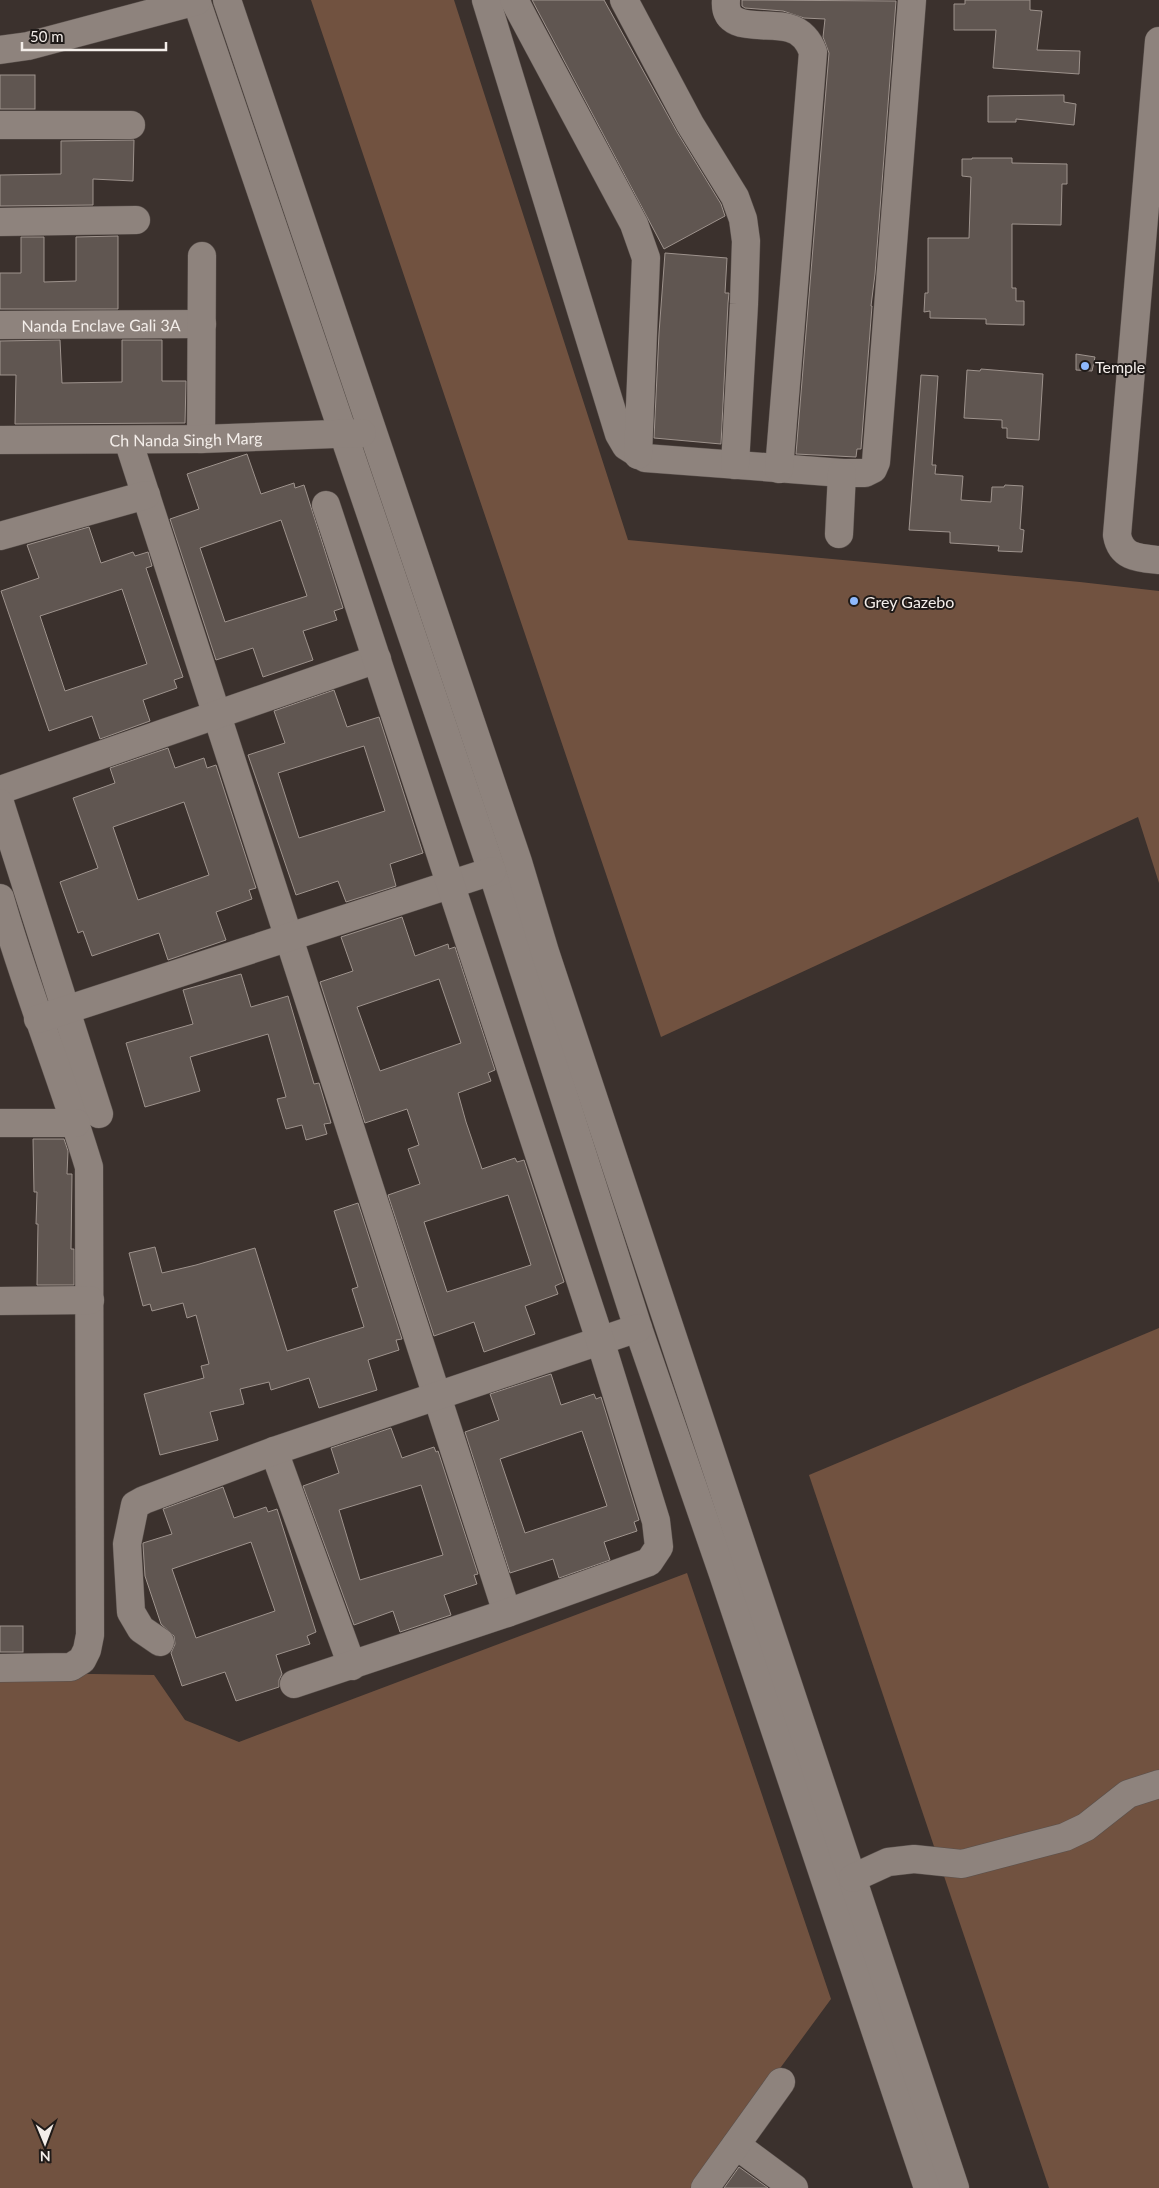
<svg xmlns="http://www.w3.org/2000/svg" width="1159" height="2188" font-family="Lato,sans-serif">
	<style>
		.green { fill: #715240 }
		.building { fill: #605651; stroke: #9e938d; fill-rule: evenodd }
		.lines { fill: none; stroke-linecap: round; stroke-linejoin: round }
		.minor-casing { stroke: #59504c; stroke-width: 29 }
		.minor { stroke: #8e837d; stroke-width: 28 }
		.poi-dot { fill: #8eb9fd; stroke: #1f1a18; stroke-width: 2 }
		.labels { text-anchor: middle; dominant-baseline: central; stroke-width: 4; stroke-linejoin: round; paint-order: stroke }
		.street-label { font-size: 16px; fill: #f4eeea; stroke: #1f1a18 }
		.poi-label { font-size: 16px; fill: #f4eeea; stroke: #1f1a18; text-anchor: start }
	</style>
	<rect width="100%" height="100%" fill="#3b312d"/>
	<g class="green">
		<polygon points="311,0 454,0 628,540 1080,582 1159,591 1159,883 1138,817 661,1037"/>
		<polygon points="1159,1328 1159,2188 1049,2188 809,1475"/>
		<polygon points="687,1573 831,1999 692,2188 0,2188 0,1675 93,1674 154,1675 185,1720 239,1742"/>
	</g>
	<g class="building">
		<polygon points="532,0 604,0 677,132 721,204 725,216 664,249"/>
		<polygon points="742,0 896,1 875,274 871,306 872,306 861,449 857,449 856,457 796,454 829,53 823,37 825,19 804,18 783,11 745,8 742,6"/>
		<polygon points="965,0 1030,0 1030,10 1042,11 1037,50 1080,51 1079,74 993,68 996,30 954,30 954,4 965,4"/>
		<rect x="0" y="75" width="35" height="34"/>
		<polygon points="1064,95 1064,102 1076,104 1074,125 1016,119 1016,122 988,122 988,96"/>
		<polygon points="134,140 133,181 93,179 93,205 0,206 0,175 61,174 61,141"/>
		<polygon points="972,158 1012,158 1012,163 1067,164 1067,184 1062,184 1061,225 1012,224 1012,288 1016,288 1016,301 1024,301 1024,325 986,324 986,319 930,318 930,311 924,312 925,293 928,293 928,238 969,238 971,177 962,176 962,159 972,159"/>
		<polygon points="118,236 118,309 0,309 0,273 21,273 21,237 44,237 44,282 76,281 76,237"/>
		<polygon points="665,253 727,258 725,293 729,293 728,303 721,444 654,438 659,333"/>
		<polygon points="60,340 62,383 122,382 122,340 162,340 162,381 186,381 185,423 15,424 16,375 0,375 0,341"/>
		<polygon points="1076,354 1095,357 1092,371 1076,370"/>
		<polygon points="981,369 1043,374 1039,440 1007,438 1007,428 1002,428 1002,420 964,418 967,370 980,371"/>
		<polygon points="921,375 938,376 932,465 936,465 935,474 963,476 961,500 991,502 992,487 1004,487 1005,485 1023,486 1020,529 1024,530 1022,552 998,551 999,546 950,543 950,532 909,530"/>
		<path d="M247 454 261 494 294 483 295 488 304 485 343 608 334 611 337 620 303 631 313 660 263 677 253 648 216 660 170 519 199 509 187 474ZM281 520 307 596 225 622 200 548Z"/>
		<path d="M89 527 101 563 133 552 135 556 148 552 152 566 146 568 183 677 174 680 177 688 143 700 150 721 100 739 92 716 49 731 1 591 39 578 27 545ZM122 589 147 664 65 691 40 616Z"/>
		<path d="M334 690 347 727 379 717 423 853 390 864 396 886 346 902 338 881 296 895 248 755 285 743 274 711ZM364 746 385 811 299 838 278 773Z"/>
		<path d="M168 748 175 768 204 758 207 768 216 765 256 888 249 890 252 899 216 912 226 940 168 960 159 933 92 956 83 931 78 933 60 882 98 868 73 798 115 783 110 768ZM184 802 209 875 138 900 113 827Z"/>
		<path d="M402 917 415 956 448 944 449 949 455 947 495 1070 488 1073 491 1081 458 1093 466 1122 482 1169 515 1158 517 1162 524 1160 564 1282 555 1286 558 1294 525 1306 535 1334 484 1352 474 1322 434 1336 388 1195 420 1184 408 1149 419 1145 407 1109 365 1123 320 982 353 971 341 937ZM439 979 461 1043 380 1071 357 1007ZM508 1195 531 1265 447 1292 424 1222Z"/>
		<polygon points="241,974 251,1007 288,996 314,1084 319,1083 331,1123 324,1124 327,1134 306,1140 302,1125 286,1129 277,1099 286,1097 268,1034 190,1057 200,1091 145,1107 126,1043 193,1024 183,990"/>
		<polygon points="33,1139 64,1139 68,1151 67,1174 72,1174 71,1249 74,1249 74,1285 37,1285 38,1224 36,1224 37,1192 34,1192"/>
		<polygon points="358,1203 402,1339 396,1340 399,1350 368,1360 377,1390 319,1408 309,1378 271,1390 269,1382 240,1389 244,1404 210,1412 218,1440 160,1455 144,1394 204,1378 201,1366 209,1364 196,1315 187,1318 183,1303 152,1311 150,1304 143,1306 129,1253 155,1247 162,1273 196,1265 255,1248 287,1351 364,1327 352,1289 358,1287 334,1211"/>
		<path d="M551 1374 561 1405 594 1394 596 1399 601 1397 639 1520 634 1522 637 1531 604 1542 610 1560 559 1578 553 1559 510 1573 465 1432 499 1420 490 1394ZM582 1431 607 1506 525 1533 500 1459Z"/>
		<path d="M391 1428 402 1458 434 1447 436 1452 438 1451 478 1574 474 1575 477 1584 444 1595 451 1615 400 1632 393 1611 354 1625 303 1486 339 1473 331 1448ZM421 1485 443 1555 360 1580 339 1510Z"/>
		<path d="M223 1487 234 1518 266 1507 268 1512 277 1509 316 1632 307 1636 310 1644 276 1655 282 1674 279 1680V1687L236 1701 225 1672 182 1686 171 1653 175 1644 174 1636 161 1624 145 1576 143 1545V1543L172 1534 163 1509ZM251 1542 275 1611 196 1638 172 1569Z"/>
		<rect x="0" y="1626" width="23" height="26"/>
		<polygon points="739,2167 768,2188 724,2188"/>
	</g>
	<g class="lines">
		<defs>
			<g id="minor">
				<polyline points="196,0 492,871 638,1328 723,1574 928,2188"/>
				<polyline points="227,0 518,862 545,952 955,2188"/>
				<polyline points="486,0 619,434 626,446 645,458 842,473 865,473 873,469 876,462 912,0"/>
				<polyline points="514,0 634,224 646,258 638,455"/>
				<polyline points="624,0 690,124 735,197 743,219 746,241 744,304 735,465"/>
				<path d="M726 0C723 35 768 21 789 28 801 31 809 41 813 52L779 469"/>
				<path d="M1159 41 1117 535C1121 558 1139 558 1159 560"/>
				<polyline points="0,50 28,46 197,1"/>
				<polyline points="0,125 131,125"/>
				<polyline points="0,222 136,220"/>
				<path id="s1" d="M0 325 202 324"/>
				<polyline points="201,439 202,256"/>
				<path id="s2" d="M0 440 201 439 362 433"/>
				<polyline points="128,440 507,1613"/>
				<polyline points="839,534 842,473"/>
				<polyline points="0,536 146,495"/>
				<polyline points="0,790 377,659"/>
				<polyline points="0,803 99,1114"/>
				<path d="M0 898C26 989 62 1077 89 1167L90 1635 87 1650 82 1660 71 1667 0 1668"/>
				<polyline points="38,1019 492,871"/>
				<polyline points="0,1123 76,1123"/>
				<polyline points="0,1301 90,1300"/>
				<polyline points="274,1451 352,1666"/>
				<polyline points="160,1642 141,1629 131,1612 127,1544 135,1505 144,1500 274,1451 638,1328"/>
				<polyline points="294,1684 507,1613 649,1562 659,1547 656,1521 600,1340 326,505"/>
				<polyline points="853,1878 888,1862 914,1859 962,1864 1065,1837 1086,1827 1128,1794 1159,1784"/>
				<polyline points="736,2145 794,2188"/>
				<polyline points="705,2188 781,2082"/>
			</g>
		</defs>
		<use href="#minor" class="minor-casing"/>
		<use href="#minor" class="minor"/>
	</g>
	<g class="poi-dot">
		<circle cx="1085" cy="366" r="5"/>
		<circle cx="854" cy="601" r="5"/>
	</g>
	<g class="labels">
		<g class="street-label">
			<text stroke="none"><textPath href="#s1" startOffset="101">Nanda Enclave Gali 3A</textPath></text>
			<text stroke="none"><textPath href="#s2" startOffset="186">Ch Nanda Singh Marg</textPath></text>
		</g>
		<g class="poi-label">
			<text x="1095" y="366">Temple</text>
			<text x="864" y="601">Grey Gazebo</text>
		</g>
	</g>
	<g transform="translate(45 2143) rotate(179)" stroke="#1f1a18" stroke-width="4" paint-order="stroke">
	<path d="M0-4L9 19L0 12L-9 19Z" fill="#f4eeea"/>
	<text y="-8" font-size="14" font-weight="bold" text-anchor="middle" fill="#f4eeea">N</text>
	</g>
	<path d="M22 42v8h144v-8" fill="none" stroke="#f4eeea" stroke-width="2.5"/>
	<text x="30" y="42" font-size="15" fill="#f4eeea" stroke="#1f1a18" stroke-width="4" paint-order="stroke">50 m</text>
</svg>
